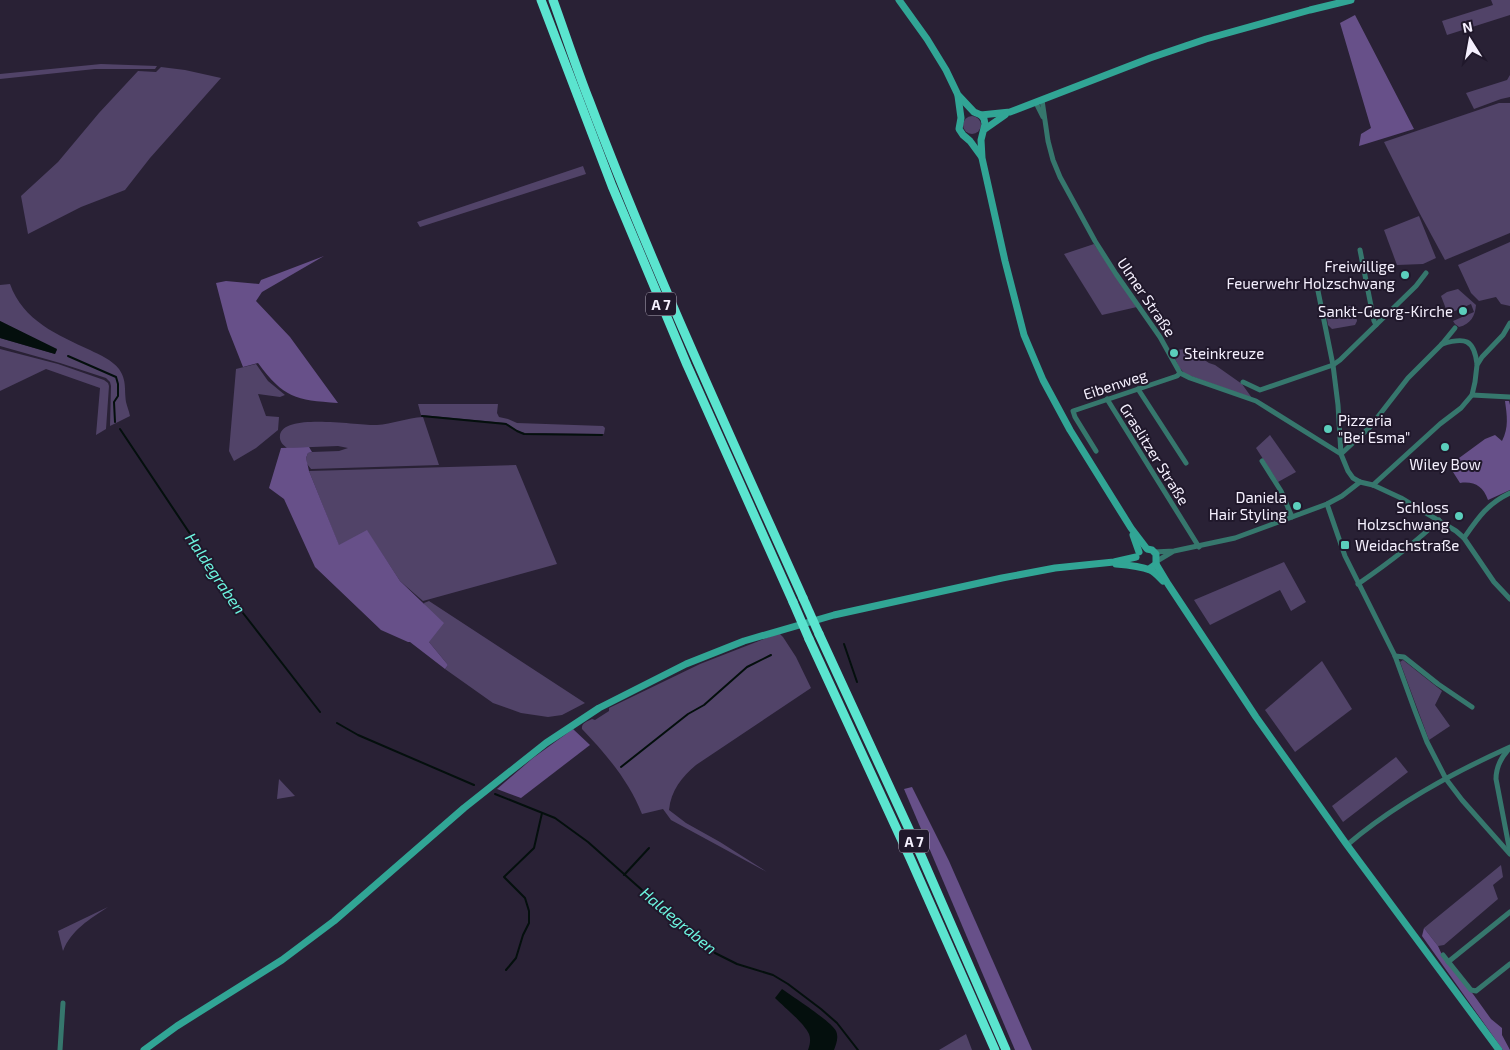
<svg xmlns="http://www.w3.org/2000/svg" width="1510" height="1050" font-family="'Exo 2',sans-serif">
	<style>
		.green { fill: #514368 }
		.forest { fill: #675089 }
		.water { fill: #040f0d }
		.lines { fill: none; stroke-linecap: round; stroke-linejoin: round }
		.stream { stroke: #040f0d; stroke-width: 2 }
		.street { stroke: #36776d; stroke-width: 5 }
		.secondary { stroke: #31a595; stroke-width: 7 }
		.highway { stroke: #5be4cf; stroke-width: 9 }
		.highway-bridge { stroke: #5be4cf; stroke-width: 9 }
		.poi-dot { fill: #5bcebc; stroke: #20182b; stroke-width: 2 }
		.labels { text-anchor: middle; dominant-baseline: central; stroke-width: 4; stroke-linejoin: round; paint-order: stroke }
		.shield { fill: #20182b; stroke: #b5afbf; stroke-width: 1 }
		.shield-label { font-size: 14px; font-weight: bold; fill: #f5f0fe }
		.poi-label { font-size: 15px; fill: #f5f0fe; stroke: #20182b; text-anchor: end }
		.street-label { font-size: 15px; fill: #f5f0fe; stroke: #20182b }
		.water-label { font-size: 16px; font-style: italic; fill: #6cf4df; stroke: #20182b }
	</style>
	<rect width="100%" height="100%" fill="#292135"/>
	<g class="green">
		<polygon points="1491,0 1510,0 1510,15 1447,35 1442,21 1493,5"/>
		<polygon points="101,64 157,66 155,69 95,69 0,79 0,74"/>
		<polygon points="161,67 185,70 221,78 150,158 125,190 81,207 28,234 21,196 58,162 99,113 138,71 156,72"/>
		<polygon points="1510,75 1510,97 1501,99 1474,109 1466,93 1507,80"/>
		<polygon points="1499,103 1510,103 1510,233 1445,260 1420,214 1384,142"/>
		<circle cx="972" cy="125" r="9"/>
		<polygon points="583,166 586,174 420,227 417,222"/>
		<polygon points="1419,216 1436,258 1423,264 1397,265 1384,230"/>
		<polygon points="1510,242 1510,306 1501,304 1496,297 1479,301 1471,293 1458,265"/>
		<polygon points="1094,244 1137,307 1102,315 1064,254"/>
		<path d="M10 284C23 321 58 335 90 350 100 355 112 360 119 369 127 381 124 388 126 402 127 406 129 411 130 416L110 426 111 386 110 382 106 378 60 363 0 346V338L55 354 57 350 0 321V285Z"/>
		<path d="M1458 289 1476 305C1475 316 1471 324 1459 327L1455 324 1453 321 1474 312 1471 304 1448 314 1441 296 1447 292Z"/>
		<polygon points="1351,306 1355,308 1357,321 1355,325 1332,329 1328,325 1326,312"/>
		<polygon points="0,349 58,364 104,380 108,383 109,386 106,429 96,435 100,388 46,369 0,391"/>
		<polygon points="1188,349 1209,363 1215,365 1242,384 1252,398 1185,374 1179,367 1172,352 1174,350"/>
		<polygon points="256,364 268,381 285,395 280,397 258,394 266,416 279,417 278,430 256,448 234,461 229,451 236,369"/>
		<polygon points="418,404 498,404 497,413 499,417 508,419 517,423 603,426 605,428 604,434 525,433 517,431 506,423 421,415"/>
		<path d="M423 417 439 465 311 469 307 464 306 458 308 453 312 452 339 451 348 448 338 446 287 448C283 445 279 441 280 435 284 412 359 426 377 425 392 424 407 418 423 417Z"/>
		<polygon points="1270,435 1296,472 1278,482 1256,448"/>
		<polygon points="516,465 557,564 423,601 400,581 367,531 339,546 309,471"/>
		<polygon points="1284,562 1306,602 1291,611 1280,590 1210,625 1194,600"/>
		<polygon points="429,601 585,703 562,715 548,717 521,713 493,703 445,669 448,665 429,642 424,603"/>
		<path d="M777 634H780L783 637 796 657 811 688 696 765C682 777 671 790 669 810L686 823 720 842 767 872 671 820 663 809 642 814C629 781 606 754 582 729 581 723 588 721 592 719L595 720 609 711V708L700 664Z"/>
		<polygon points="1403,660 1442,691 1435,705 1450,726 1429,740 1400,662"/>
		<polygon points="1322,661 1352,709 1295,752 1265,710"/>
		<polygon points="1396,757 1408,772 1343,822 1332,806"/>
		<polygon points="279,779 295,796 277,799"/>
		<polygon points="1501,865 1503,877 1493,885 1498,899 1444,945 1438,946 1424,928"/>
		<path d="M108 907C90 919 71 930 63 951L58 931Z"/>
		<polygon points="966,1034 972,1050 939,1050"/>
	</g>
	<g class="forest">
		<polygon points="1355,15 1414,129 1359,146 1361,134 1371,128 1340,23"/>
		<path d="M324 256 262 292 256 301 290 337 338 403C295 400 284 398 258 363L243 367 228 329 216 283 226 281 259 284 261 280Z"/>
		<path d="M1505 401H1509L1510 405V490L1488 500C1483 486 1474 481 1460 483L1453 472 1455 461 1485 439 1495 435 1502 441C1509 427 1507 416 1505 401Z"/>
		<polygon points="309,447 312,452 308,453 306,458 309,471 339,545 367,530 400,581 444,623 429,642 448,665 445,669 410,642 408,642 381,630 315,567 284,499 269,488 281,448"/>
		<polygon points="573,729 590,745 521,798 497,789 533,758"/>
		<polygon points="912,787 949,861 1032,1050 1015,1050 904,789"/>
		<polygon points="1424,928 1438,946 1443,957 1473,994 1491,1019 1502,1028 1502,1035 1510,1050 1503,1050 1422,936"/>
	</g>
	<g class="water">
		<polygon points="0,321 57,349 55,354 0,338"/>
		<path d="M782 989C793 997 831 1021 836 1031 839 1038 836 1044 834 1050H808C810 1045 811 1039 809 1034 804 1023 784 1007 775 998Z"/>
	</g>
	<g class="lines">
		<g class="stream">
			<polyline points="68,356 116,377 118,384 118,396 114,402 115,422"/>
			<polyline points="422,416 506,424 517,431 524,434 602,435"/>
			<polyline points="120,429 243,613 320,712"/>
			<polyline points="844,644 857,682"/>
			<polyline points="337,723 358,735 474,785"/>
			<polyline points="621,767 688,714 704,705 747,667 771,655"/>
			<polyline points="495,794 555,818 588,842 687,930 715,953 737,964 773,975 788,984 821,1009 837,1023 858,1050"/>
			<polyline points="624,875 649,848"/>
			<polyline points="506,970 516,958 523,935 529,923 529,911 525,898 504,877 534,848 542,813"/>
		</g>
		<g class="street">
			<polyline points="1042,100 1048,141 1053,160 1060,177 1095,241 1116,274 1160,337 1180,373 1190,378 1256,401 1341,454 1348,471 1353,478 1360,482 1373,485 1401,498 1456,531 1464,538 1494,582 1510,599"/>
			<polyline points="1036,103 1043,117"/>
			<polyline points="1360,250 1374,321 1376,325"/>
			<polyline points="1317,286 1333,365 1338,405 1341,454"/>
			<path d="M1442 344C1465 337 1474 339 1477 364"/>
			<polyline points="1243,382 1260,390 1333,365 1340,360 1416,286 1426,273"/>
			<polyline points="1138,389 1186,463"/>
			<polyline points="1472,395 1510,397"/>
			<polyline points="1107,399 1199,547"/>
			<polyline points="1096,451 1075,417 1073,411 1177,376 1180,373"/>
			<polyline points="1341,454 1370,427 1408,378 1442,344 1455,328"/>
			<polyline points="1262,461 1281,491 1292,517"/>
			<polyline points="1373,485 1440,424 1461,408 1472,395 1475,382 1477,365 1482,357 1503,335 1510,323"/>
			<polyline points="1327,504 1345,556 1395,656 1415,711 1427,742 1446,779 1462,800 1510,854"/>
			<path d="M1464 538C1478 518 1487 504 1510 493"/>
			<polyline points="1154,552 1174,551 1235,538 1327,504 1342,496 1360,482"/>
			<polyline points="1157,561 1172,552"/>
			<path d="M1358 584C1387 564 1414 544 1439 520"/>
			<polyline points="1395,656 1404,657 1438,684 1472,707"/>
			<path d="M1508 750C1500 759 1496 768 1496 779L1510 852"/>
			<path d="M1347 845C1395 804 1452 773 1510 747"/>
			<polyline points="1443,955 1471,990 1476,991 1510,964"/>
			<polyline points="1448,962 1510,912"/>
			<polyline points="60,1050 63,1003"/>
		</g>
		<g class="secondary">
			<polyline points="899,0 927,39 946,70 958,95 974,112 981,115 984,119 985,124 981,140 982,158 1005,261 1024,335 1043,380 1070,430 1131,528 1147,549 1152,550 1156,554 1156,564 1149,569"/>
			<polyline points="958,96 961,118 959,129 963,135 970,141 981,156"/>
			<polyline points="981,115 1010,112 1150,58 1206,39 1310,10 1351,0"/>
			<polyline points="985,129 1005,115"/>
			<polyline points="1133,535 1139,552"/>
			<path d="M1116 564C1128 565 1140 566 1150 570 1154 571 1159 577 1163 581"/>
			<polyline points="1156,564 1168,584 1256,717 1347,845 1499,1050"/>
			<polyline points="144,1050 177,1026 282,960 334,921 464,808 546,743 599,708 686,664 744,641 834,615 1002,578 1055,568 1114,562 1136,557"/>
		</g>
		<g class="highway">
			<polyline points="541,0 612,186 687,365 793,602"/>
			<path d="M553 0C565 33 576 67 589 100 653 269 729 433 803 598"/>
			<polyline points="819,634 920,853 1006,1050"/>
			<polyline points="809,639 910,858 995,1050"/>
		</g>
		<g class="highway-bridge">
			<polyline points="803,598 819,634"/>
			<polyline points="793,602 809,639"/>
		</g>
	</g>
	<g class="poi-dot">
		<circle cx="1405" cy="275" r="5"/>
		<circle cx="1463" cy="311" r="5"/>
		<circle cx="1174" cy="353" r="5"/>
		<circle cx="1328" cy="429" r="5"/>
		<circle cx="1445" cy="447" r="5"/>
		<circle cx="1297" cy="506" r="5"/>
		<circle cx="1459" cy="516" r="5"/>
		<rect x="1340" y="540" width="10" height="10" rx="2.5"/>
	</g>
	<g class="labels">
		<g class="shield">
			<rect x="646" y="292.5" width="30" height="23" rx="4"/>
			<rect x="899" y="829.5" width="30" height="23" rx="4"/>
		</g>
		<g class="shield-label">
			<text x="661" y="304">A 7</text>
			<text x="914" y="841">A 7</text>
		</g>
		<g class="poi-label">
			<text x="1395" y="266">Freiwillige<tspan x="1395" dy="17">Feuerwehr Holzschwang</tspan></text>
			<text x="1453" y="311">Sankt-Georg-Kirche</text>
			<text x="1184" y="353" text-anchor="start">Steinkreuze</text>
			<text x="1338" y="420" text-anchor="start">Pizzeria<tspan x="1338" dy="17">"Bei Esma"</tspan></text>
			<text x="1445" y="464" text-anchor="middle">Wiley Bow</text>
			<text x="1287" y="497">Daniela<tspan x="1287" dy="17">Hair Styling</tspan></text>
			<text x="1449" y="507">Schloss<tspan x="1449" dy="17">Holzschwang</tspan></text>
			<text x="1355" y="545" text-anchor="start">Weidachstraße</text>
		</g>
		<g class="street-label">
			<text transform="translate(1147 297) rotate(56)">Ulmer Straße</text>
			<text transform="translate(1115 384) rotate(-18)">Eibenweg</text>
			<text transform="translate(1155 454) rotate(58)">Graslitzer Straße</text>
		</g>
		<g class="water-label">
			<text transform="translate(216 573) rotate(56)">Haldegraben</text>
			<text transform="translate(679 920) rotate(40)">Haldegraben</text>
		</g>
	</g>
	<g transform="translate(1470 40) rotate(349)" stroke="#20182b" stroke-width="4" paint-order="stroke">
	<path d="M0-4L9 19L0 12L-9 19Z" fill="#f5f0fe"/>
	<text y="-8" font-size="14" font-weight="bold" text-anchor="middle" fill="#f5f0fe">N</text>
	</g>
</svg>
